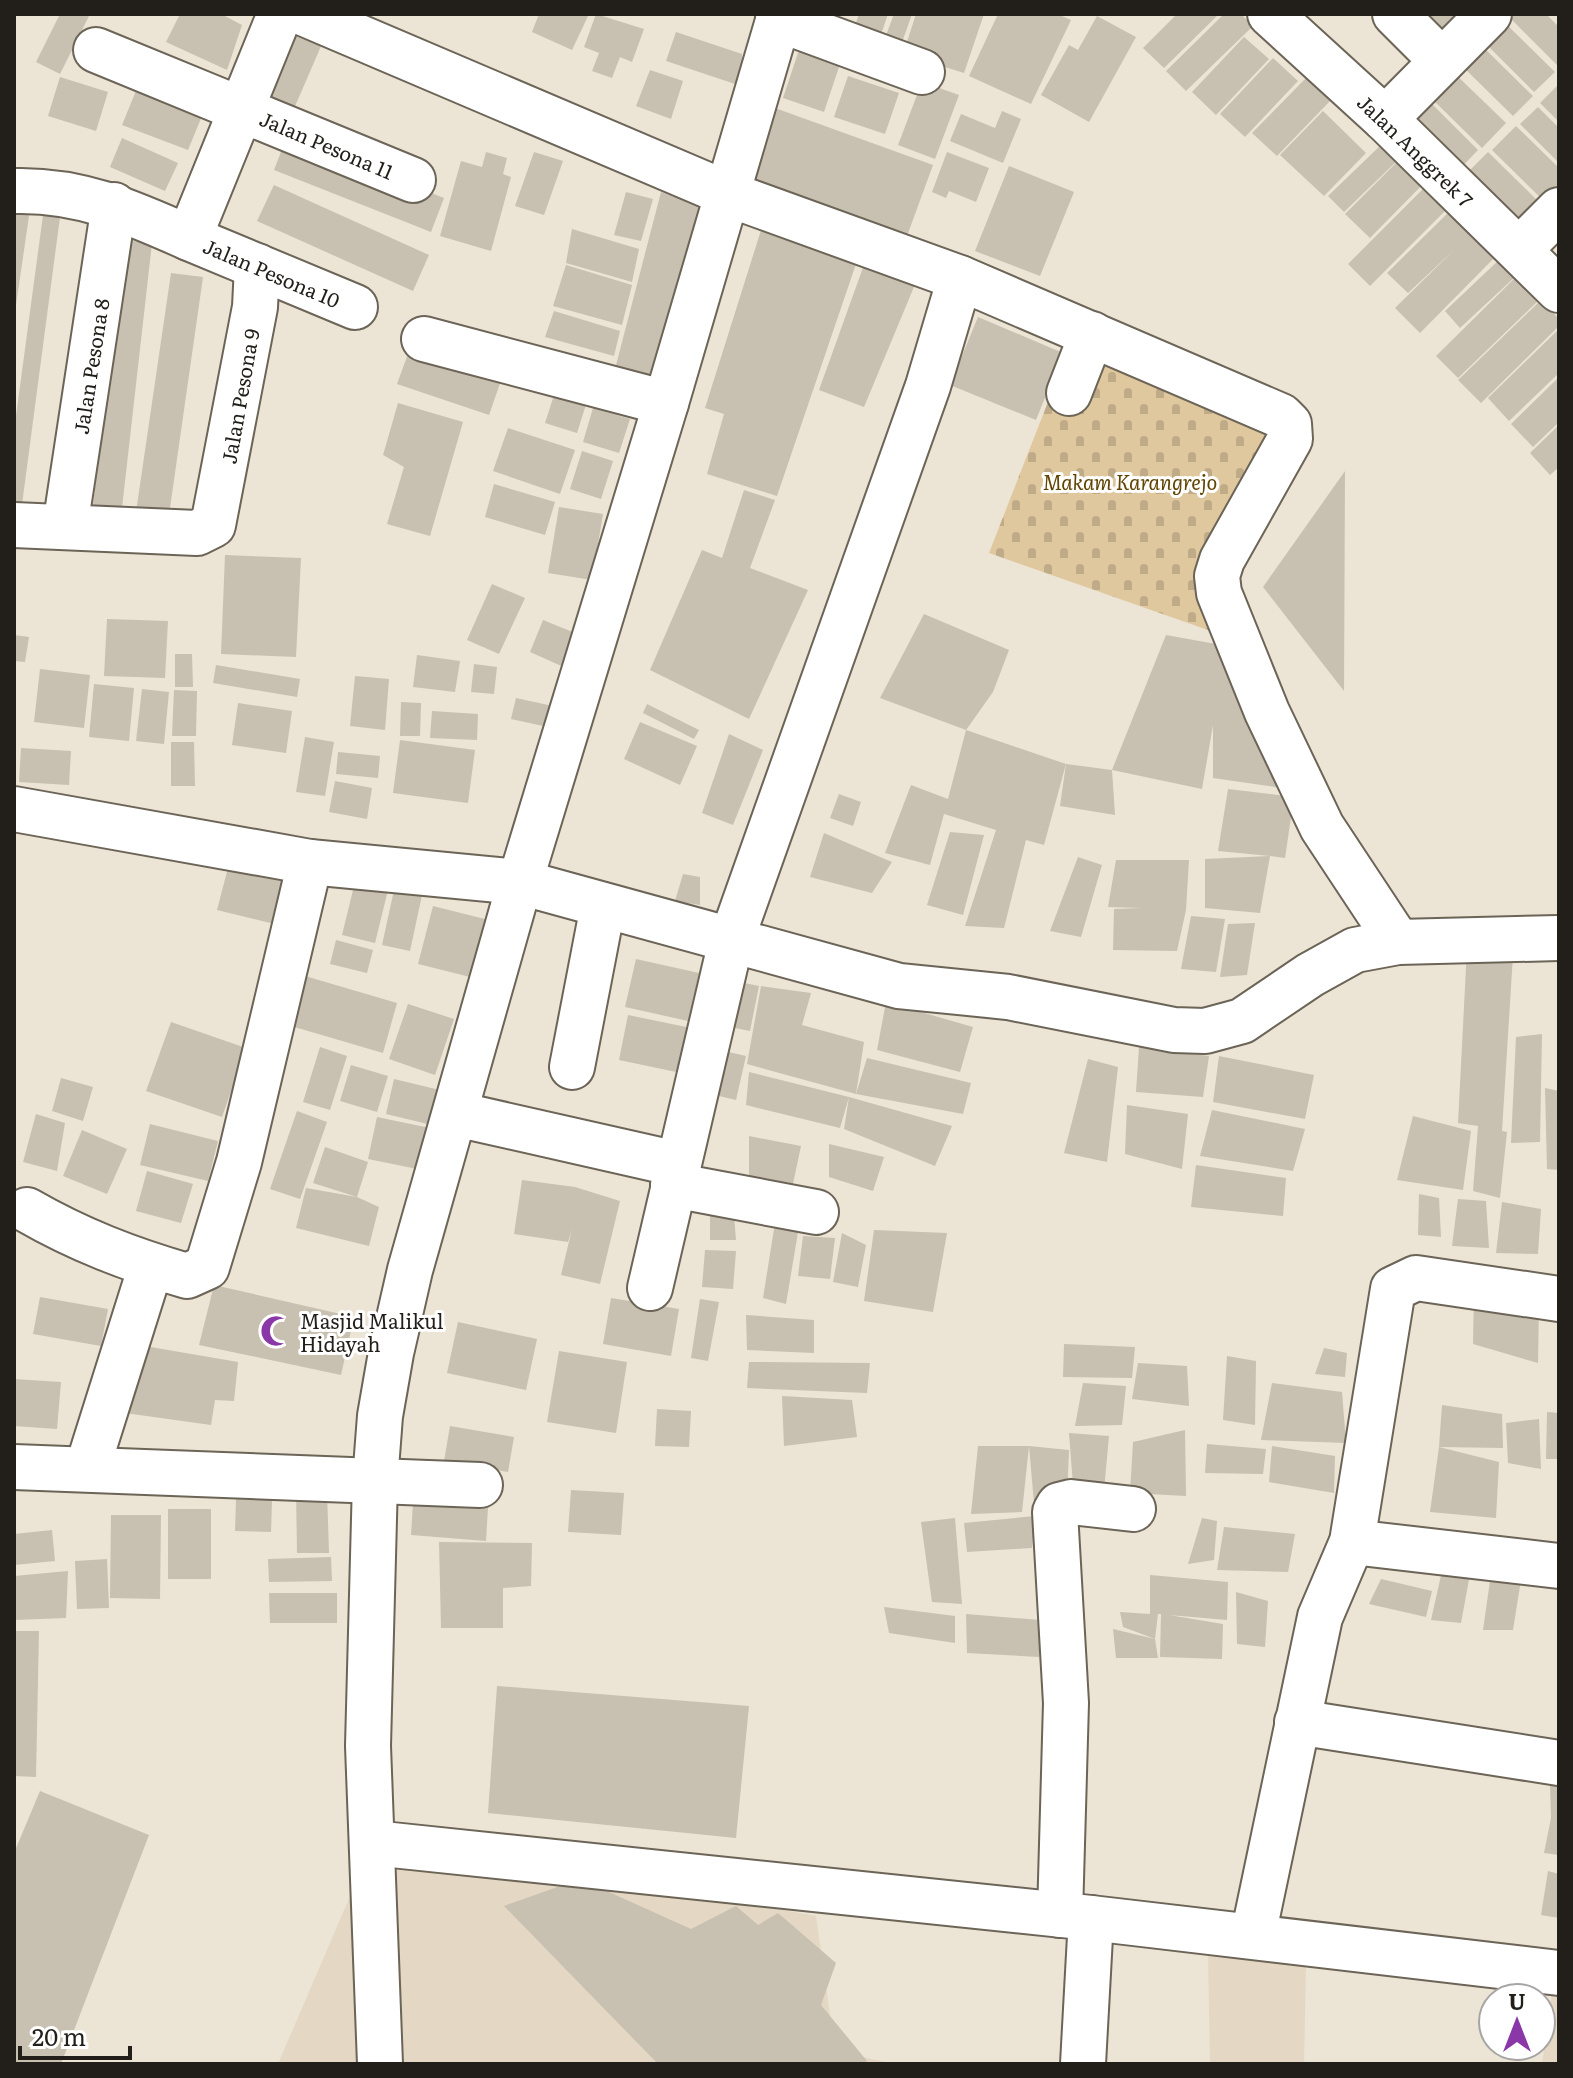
<svg xmlns="http://www.w3.org/2000/svg" width="1573" height="2078" font-family="Literata,serif">
	<style>
		.built { fill: #e4d7c3 }
		.cemetery { fill: url(#cemetery-stones) }
		.building { fill: #c8c0b1 }
		.lines { fill: none; stroke-linecap: round; stroke-linejoin: round }
		.minor-casing { stroke: #6b6457; stroke-width: 48 }
		.minor { stroke: #fff; stroke-width: 44 }
		.labels { text-anchor: middle; dominant-baseline: central; stroke-width: 6; stroke-linejoin: round; paint-order: stroke }
		.street-label { font-size: 20px; fill: #221f1a; stroke: #fff }
		.park-label { font-size: 20px; font-style: italic; fill: #604400; stroke: #fff }
		.poi-label { font-size: 20px; fill: #221f1a; stroke: #fff; text-anchor: start }
	</style>
	<defs>
		<pattern id="cemetery-stones" width="16" height="16" patternUnits="userSpaceOnUse" patternTransform="scale(2)"><rect width="16" height="16" fill="#e0c89e"/><path d="M2 7V4a2 2 0 0 1 4 0v3zM10 15v-3a2 2 0 0 1 4 0v3z" fill="#c0ab88"/></pattern>
	</defs>
	<rect width="100%" height="100%" fill="#ece4d5"/>
	<g class="built">
		<polygon points="373,1843 463,1853 816,1916 835,2051 895,2064 278,2064"/>
		<polygon points="1208,1953 1306,1964 1304,2064 1210,2064"/>
		<polygon points="1552,1994 1559,1995 1559,2064 1542,2064"/>
	</g>
	<polygon class="cemetery" points="1071,343 1269,423 1270,455 1225,636 989,553"/>
	<g class="building">
		<polygon points="60,14 90,14 60,74 36,62"/>
		<polygon points="180,14 221,14 242,25 227,70 166,42"/>
		<polygon points="539,14 589,14 572,50 532,32"/>
		<polygon points="596,14 644,29 632,62 620,57 612,78 592,71 599,53 584,47"/>
		<polygon points="859,14 888,14 877,46 851,37"/>
		<polygon points="894,14 912,14 899,51 882,46"/>
		<polygon points="916,14 984,14 964,73 903,54"/>
		<polygon points="998,14 1057,14 1071,20 1031,104 969,76"/>
		<polygon points="1177,14 1219,14 1164,68 1143,48"/>
		<polygon points="1224,14 1241,14 1253,26 1186,91 1166,71"/>
		<polygon points="1417,14 1482,14 1444,52"/>
		<polygon points="1506,14 1546,14 1559,27 1559,67"/>
		<polygon points="1097,16 1136,37 1089,122 1041,95 1069,45 1078,50"/>
		<polygon points="1500,18 1555,72 1534,92 1480,38"/>
		<polygon points="676,32 742,54 741,86 666,61"/>
		<polygon points="289,34 321,46 293,111 260,98"/>
		<polygon points="1244,37 1269,59 1216,115 1192,92"/>
		<polygon points="1478,42 1533,96 1513,116 1458,62"/>
		<polygon points="800,47 841,61 824,112 783,98"/>
		<polygon points="1273,58 1298,81 1245,137 1220,114"/>
		<polygon points="650,70 683,81 671,119 636,106"/>
		<polygon points="1451,70 1506,123 1482,148 1427,94"/>
		<polygon points="848,76 899,93 885,134 834,117"/>
		<polygon points="60,77 108,92 96,131 48,116"/>
		<polygon points="1306,78 1330,101 1277,156 1252,133"/>
		<polygon points="922,82 959,95 935,159 898,145"/>
		<polygon points="1559,84 1559,122 1540,103"/>
		<polygon points="138,86 204,111 188,150 122,125"/>
		<polygon points="1424,96 1478,150 1455,174 1400,120"/>
		<polygon points="1538,107 1559,128 1559,163 1520,124"/>
		<polygon points="775,108 933,165 903,247 744,189"/>
		<polygon points="1002,111 1021,119 1003,163 950,141 961,114 995,128"/>
		<polygon points="1323,111 1366,153 1324,196 1280,155"/>
		<polygon points="1516,126 1559,168 1559,192 1547,204 1492,150"/>
		<polygon points="287,136 444,198 431,232 274,170"/>
		<polygon points="122,138 178,163 165,191 110,167"/>
		<polygon points="1383,143 1399,159 1344,212 1328,196"/>
		<polygon points="486,152 507,158 503,174 511,177 491,251 440,236 461,161 482,167"/>
		<polygon points="534,152 563,161 544,215 515,206"/>
		<polygon points="947,152 989,168 976,202 949,191 946,198 932,192"/>
		<polygon points="1488,152 1545,208 1516,237 1459,181"/>
		<polygon points="1406,153 1430,177 1370,238 1345,214"/>
		<polygon points="1009,166 1074,192 1040,276 975,251"/>
		<polygon points="1431,181 1453,203 1370,286 1348,264"/>
		<polygon points="274,185 429,255 413,291 257,221"/>
		<polygon points="626,192 653,199 641,241 614,235"/>
		<polygon points="661,192 707,209 651,386 614,373"/>
		<polygon points="14,207 30,209 16,305 14,305"/>
		<polygon points="1453,208 1503,249 1420,333 1395,308 1455,249 1408,293 1387,273"/>
		<polygon points="43,215 60,217 21,512 14,511 14,431"/>
		<polygon points="762,227 858,258 777,496 707,474 724,414 705,408"/>
		<polygon points="572,229 639,249 632,282 566,263"/>
		<polygon points="123,240 152,243 121,517 92,514"/>
		<polygon points="1500,259 1516,276 1460,328 1445,311"/>
		<polygon points="865,262 916,282 864,407 819,390"/>
		<polygon points="566,265 632,285 622,325 553,306"/>
		<polygon points="171,273 203,277 169,515 135,519"/>
		<polygon points="1517,276 1540,299 1458,378 1436,356"/>
		<polygon points="1541,300 1559,319 1559,326 1481,403 1458,380"/>
		<polygon points="554,311 620,331 614,356 545,337"/>
		<polygon points="978,317 1063,353 1036,420 950,385"/>
		<polygon points="1559,329 1559,373 1509,421 1488,398"/>
		<polygon points="413,340 504,372 489,415 397,384"/>
		<polygon points="1559,377 1559,422 1533,447 1511,424"/>
		<polygon points="556,389 588,398 577,433 545,423"/>
		<polygon points="398,403 463,422 430,536 387,524 404,467 383,455"/>
		<polygon points="593,408 630,419 619,453 583,442"/>
		<polygon points="1559,425 1559,467 1550,475 1530,453"/>
		<polygon points="508,428 575,450 560,494 493,471"/>
		<polygon points="582,451 613,461 601,499 570,489"/>
		<polygon points="1345,471 1344,691 1263,587"/>
		<polygon points="494,484 555,502 545,535 485,517"/>
		<polygon points="744,490 775,500 750,568 808,590 749,719 650,670 702,550 722,558"/>
		<polygon points="559,507 603,514 592,580 548,573"/>
		<polygon points="225,555 301,558 296,657 221,654"/>
		<polygon points="492,584 525,598 499,654 467,640"/>
		<polygon points="924,614 1009,650 993,692 966,730 880,698"/>
		<polygon points="107,619 168,621 165,678 104,676"/>
		<polygon points="543,620 580,635 566,668 530,652"/>
		<polygon points="14,635 29,637 25,662 14,661"/>
		<polygon points="1166,635 1227,646 1282,788 1213,778 1213,725 1202,789 1112,770"/>
		<polygon points="175,654 192,654 193,687 175,687"/>
		<polygon points="417,655 460,661 455,692 413,687"/>
		<polygon points="474,664 497,667 494,694 471,692"/>
		<polygon points="216,665 300,679 297,697 213,683"/>
		<polygon points="40,669 90,675 84,728 34,722"/>
		<polygon points="355,676 389,679 385,730 350,726"/>
		<polygon points="94,684 134,688 129,741 89,737"/>
		<polygon points="142,689 169,692 164,744 136,741"/>
		<polygon points="174,690 197,691 196,736 172,736"/>
		<polygon points="516,698 562,708 557,729 511,719"/>
		<polygon points="401,702 421,703 420,736 400,736"/>
		<polygon points="238,703 292,711 286,753 232,745"/>
		<polygon points="647,704 699,730 694,739 643,713"/>
		<polygon points="432,711 478,714 477,740 430,738"/>
		<polygon points="640,722 697,746 680,785 624,759"/>
		<polygon points="966,730 1066,764 1044,845 1026,840 1004,928 965,926 996,830 944,814 930,865 885,853 911,785 948,799"/>
		<polygon points="729,734 763,750 733,825 702,813"/>
		<polygon points="305,737 334,742 325,796 296,792"/>
		<polygon points="400,740 475,750 468,803 393,793"/>
		<polygon points="171,742 194,742 195,786 171,786"/>
		<polygon points="21,748 71,751 69,785 19,782"/>
		<polygon points="338,752 380,756 378,778 336,774"/>
		<polygon points="1066,764 1112,770 1115,815 1060,806"/>
		<polygon points="335,781 372,788 367,819 329,812"/>
		<polygon points="1228,789 1294,797 1285,858 1270,856 1260,913 1205,908 1205,859 1270,856 1218,851"/>
		<polygon points="839,794 861,802 853,826 830,818"/>
		<polygon points="950,832 984,835 963,915 927,905"/>
		<polygon points="824,833 892,862 872,893 810,877"/>
		<polygon points="1078,857 1102,865 1081,937 1050,931"/>
		<polygon points="1116,860 1189,860 1186,910 1177,951 1113,950 1114,909 1141,908 1108,907"/>
		<polygon points="229,864 295,880 283,926 217,910"/>
		<polygon points="683,874 700,877 700,905 675,901"/>
		<polygon points="355,882 388,890 375,943 342,935"/>
		<polygon points="394,890 422,895 410,951 382,945"/>
		<polygon points="433,906 489,920 474,978 418,964"/>
		<polygon points="1191,916 1225,919 1216,972 1181,969"/>
		<polygon points="1255,923 1247,975 1220,977 1228,924"/>
		<polygon points="336,940 373,950 367,973 330,964"/>
		<polygon points="1467,948 1513,955 1502,1131 1507,1132 1500,1198 1473,1191 1478,1126 1458,1123"/>
		<polygon points="636,959 699,973 688,1021 625,1007"/>
		<polygon points="305,976 397,1003 383,1053 291,1026"/>
		<polygon points="724,979 759,986 750,1031 715,1024"/>
		<polygon points="761,986 811,993 802,1025 864,1042 856,1094 747,1064"/>
		<polygon points="886,1002 973,1027 960,1072 877,1050"/>
		<polygon points="408,1004 454,1019 435,1075 389,1059"/>
		<polygon points="628,1015 691,1028 681,1073 619,1060"/>
		<polygon points="171,1022 246,1048 222,1117 146,1091"/>
		<polygon points="1542,1034 1540,1142 1511,1143 1516,1037"/>
		<polygon points="320,1047 347,1056 330,1110 303,1102"/>
		<polygon points="1139,1047 1209,1056 1203,1097 1136,1092"/>
		<polygon points="711,1048 746,1056 736,1100 702,1092"/>
		<polygon points="1219,1056 1314,1075 1305,1119 1213,1102"/>
		<polygon points="867,1058 971,1083 963,1114 856,1094"/>
		<polygon points="1088,1059 1118,1067 1107,1162 1064,1153"/>
		<polygon points="351,1065 388,1076 377,1112 340,1101"/>
		<polygon points="749,1072 849,1097 952,1126 935,1166 844,1129 849,1097 840,1128 746,1105"/>
		<polygon points="61,1078 93,1087 83,1121 52,1111"/>
		<polygon points="394,1079 444,1091 436,1126 386,1114"/>
		<polygon points="1545,1088 1559,1091 1559,1170 1547,1169"/>
		<polygon points="1127,1105 1188,1114 1182,1169 1125,1154"/>
		<polygon points="1212,1110 1305,1129 1293,1171 1200,1156"/>
		<polygon points="297,1111 327,1122 300,1199 270,1189"/>
		<polygon points="36,1114 65,1123 57,1171 23,1162"/>
		<polygon points="1413,1116 1471,1131 1463,1190 1397,1180"/>
		<polygon points="377,1117 430,1128 422,1170 368,1159"/>
		<polygon points="150,1124 218,1141 208,1181 140,1165"/>
		<polygon points="82,1130 127,1149 107,1194 63,1176"/>
		<polygon points="749,1136 801,1146 791,1193 749,1187"/>
		<polygon points="829,1144 884,1157 873,1191 829,1177"/>
		<polygon points="325,1147 368,1162 357,1197 379,1207 369,1246 296,1228 306,1188 357,1197 313,1183"/>
		<polygon points="1196,1165 1286,1178 1283,1216 1191,1207"/>
		<polygon points="147,1171 193,1184 181,1223 136,1211"/>
		<polygon points="522,1180 575,1187 620,1201 600,1284 561,1275 572,1229 568,1242 514,1234"/>
		<polygon points="1419,1194 1439,1198 1441,1237 1418,1235"/>
		<polygon points="1458,1199 1486,1201 1489,1248 1452,1246"/>
		<polygon points="1502,1202 1541,1209 1538,1254 1496,1253"/>
		<polygon points="710,1214 734,1215 736,1240 710,1240"/>
		<polygon points="775,1223 799,1226 786,1304 763,1298"/>
		<polygon points="874,1230 947,1233 933,1312 864,1301"/>
		<polygon points="842,1233 866,1245 858,1287 833,1282"/>
		<polygon points="803,1236 835,1238 830,1279 798,1276"/>
		<polygon points="705,1250 736,1251 733,1289 702,1287"/>
		<polygon points="214,1285 354,1317 341,1375 199,1345"/>
		<polygon points="1474,1293 1539,1303 1538,1363 1473,1344"/>
		<polygon points="40,1297 108,1309 101,1346 33,1334"/>
		<polygon points="611,1298 679,1309 671,1356 603,1344"/>
		<polygon points="700,1299 719,1302 708,1361 691,1358"/>
		<polygon points="746,1315 814,1320 814,1353 747,1350"/>
		<polygon points="458,1322 537,1339 526,1390 447,1373"/>
		<polygon points="1064,1344 1135,1347 1132,1378 1063,1377"/>
		<polygon points="139,1345 238,1362 234,1401 215,1400 211,1425 125,1413 126,1391 135,1392"/>
		<polygon points="1324,1348 1347,1353 1345,1377 1315,1374"/>
		<polygon points="559,1351 627,1362 616,1433 547,1422"/>
		<polygon points="1227,1356 1256,1361 1255,1425 1223,1420"/>
		<polygon points="749,1362 870,1363 867,1393 747,1388"/>
		<polygon points="1138,1363 1187,1366 1189,1406 1132,1399"/>
		<polygon points="14,1379 61,1382 57,1429 14,1426"/>
		<polygon points="1083,1383 1126,1386 1122,1425 1075,1426"/>
		<polygon points="1272,1383 1342,1392 1346,1443 1261,1440"/>
		<polygon points="782,1396 852,1400 857,1437 784,1446"/>
		<polygon points="1442,1405 1502,1414 1503,1448 1439,1447"/>
		<polygon points="657,1409 691,1411 689,1447 655,1446"/>
		<polygon points="1547,1412 1559,1413 1559,1459 1546,1459"/>
		<polygon points="1539,1419 1541,1469 1508,1463 1506,1423"/>
		<polygon points="450,1426 514,1437 508,1472 444,1461"/>
		<polygon points="1185,1430 1186,1496 1130,1493 1133,1442"/>
		<polygon points="1069,1433 1109,1436 1103,1501 1074,1498"/>
		<polygon points="1207,1444 1266,1449 1263,1474 1205,1473"/>
		<polygon points="978,1446 1029,1446 1022,1512 971,1514"/>
		<polygon points="1029,1446 1069,1450 1067,1498 1034,1503"/>
		<polygon points="1272,1446 1335,1456 1334,1493 1269,1482"/>
		<polygon points="1439,1447 1499,1462 1496,1518 1430,1512"/>
		<polygon points="414,1486 489,1491 486,1541 411,1535"/>
		<polygon points="571,1490 624,1493 621,1535 568,1532"/>
		<polygon points="296,1491 327,1491 329,1553 297,1553"/>
		<polygon points="236,1499 272,1500 271,1532 235,1531"/>
		<rect x="168" y="1509" width="43" height="70"/>
		<polygon points="111,1515 161,1515 160,1599 110,1598"/>
		<polygon points="1035,1516 1032,1548 967,1552 964,1523"/>
		<polygon points="955,1518 962,1604 932,1602 921,1522"/>
		<polygon points="1202,1518 1217,1521 1214,1560 1188,1564"/>
		<polygon points="1224,1527 1295,1534 1288,1572 1217,1570"/>
		<polygon points="52,1530 55,1561 14,1565 14,1534"/>
		<polygon points="439,1542 532,1543 531,1586 503,1588 503,1628 441,1628"/>
		<polygon points="1446,1553 1472,1563 1461,1623 1431,1620"/>
		<polygon points="331,1557 332,1581 269,1582 268,1559"/>
		<polygon points="107,1559 109,1608 77,1609 75,1561"/>
		<polygon points="1492,1567 1523,1567 1513,1630 1483,1630"/>
		<polygon points="68,1571 66,1618 14,1620 14,1576"/>
		<polygon points="1150,1575 1228,1582 1227,1620 1169,1615 1223,1624 1222,1659 1160,1657 1161,1614 1158,1614 1155,1639 1123,1627 1120,1612 1150,1614"/>
		<polygon points="1381,1579 1432,1591 1426,1617 1369,1604"/>
		<polygon points="1236,1592 1268,1601 1265,1647 1237,1644"/>
		<polygon points="269,1593 337,1593 337,1623 270,1623"/>
		<polygon points="884,1607 955,1616 955,1643 889,1633"/>
		<polygon points="966,1614 1040,1620 1039,1657 967,1653"/>
		<polygon points="1113,1629 1155,1639 1158,1658 1116,1658"/>
		<polygon points="14,1631 39,1631 36,1777 14,1776"/>
		<polygon points="497,1686 749,1706 736,1838 488,1813"/>
		<polygon points="1550,1785 1559,1786 1559,1855 1544,1853 1551,1818"/>
		<polygon points="40,1791 149,1835 61,2064 14,2064 14,1853"/>
		<polygon points="1548,1871 1559,1874 1559,1918 1541,1915"/>
		<polygon points="580,1879 691,1929 736,1906 758,1925 778,1913 836,1963 821,2005 867,2061 864,2064 658,2064 504,1906"/>
	</g>
	<g class="lines">
		<defs>
			<g id="minor">
				<polyline points="305,14 728,194 960,278 1281,416 1289,424 1290,439 1222,560 1217,576 1219,593 1267,712 1322,827 1398,942"/>
				<polyline points="1270,14 1385,119 1559,290"/>
				<polyline points="1395,14 1442,61"/>
				<polyline points="778,19 922,72"/>
				<polyline points="96,50 413,180"/>
				<polyline points="1385,119 1489,14"/>
				<path d="M14 191C79 189 131 212 189 238L280 14"/>
				<polyline points="189,238 355,307"/>
				<polyline points="1519,250 1559,210"/>
				<polyline points="424,339 666,403"/>
				<polyline points="1069,393 1092,334"/>
				<polyline points="14,525 197,533 213,525 255,307 257,266"/>
				<polyline points="65,527 114,205"/>
				<polyline points="14,809 310,862 520,882 899,986 1008,997 1174,1030 1205,1031 1242,1021 1310,975 1355,950 1398,942 1559,938"/>
				<polyline points="572,1067 603,906"/>
				<polyline points="456,1114 677,1164"/>
				<polyline points="673,1185 816,1212"/>
				<path d="M27 1210C79 1240 129 1259 187 1276L207 1267 239 1162 310 862"/>
				<polyline points="650,1288 731,941 928,386 960,278"/>
				<polyline points="14,1467 480,1485"/>
				<polyline points="87,1469 151,1266"/>
				<polyline points="1352,1542 1559,1566"/>
				<polyline points="1297,1722 1559,1763"/>
				<polyline points="373,1843 1091,1918 1559,1973"/>
				<polyline points="1060,1915 1066,1703 1055,1512 1059,1505 1071,1502 1133,1509"/>
				<polyline points="1253,1936 1320,1617 1352,1542 1393,1289 1416,1278 1559,1299"/>
				<polyline points="380,2064 368,1746 375,1481 380,1416 391,1353 410,1270 520,882 666,403 780,14"/>
				<polyline points="1083,2064 1091,1918"/>
			</g>
		</defs>
		<use href="#minor" class="minor-casing"/>
		<use href="#minor" class="minor"/>
	</g>
	<defs>
		<symbol id="mosque-bare" viewBox="-9 -9 18 18"><path d="M3.5-4.9A6 6 0 1 0 3.5 4.9A5 5 0 1 1 3.5-4.9Z" fill="#8a38a7" stroke="#fff" stroke-width="2.5" paint-order="stroke"/></symbol>
	</defs>
	<g fill-rule="evenodd">
		<use href="#mosque-bare" x="254" y="1309" width="44" height="44"/>
	</g>
	<g class="labels">
		<g class="street-label">
			<text transform="translate(327 144) rotate(23)">Jalan Pesona 11</text>
			<text transform="translate(1416 150) rotate(44)">Jalan Anggrek 7</text>
			<text transform="translate(272 272) rotate(23)">Jalan Pesona 10</text>
			<text transform="translate(90 366) rotate(-81)">Jalan Pesona 8</text>
			<text transform="translate(239 396) rotate(-80)">Jalan Pesona 9</text>
		</g>
		<g class="park-label">
			<text x="1130" y="481">Makam Karangrejo</text>
		</g>
		<g class="poi-label">
			<text x="300" y="1320">Masjid Malikul<tspan x="300" dy="23">Hidayah</tspan></text>
		</g>
	</g>
	<rect width="1573" height="2078" fill="none" stroke="#221f1a" stroke-width="32"/>
	<g transform="translate(1517 2022)"><circle r="38" fill="#ffffff" stroke="#a7a5a3" stroke-width="2"/>
	<path d="M0-6L14 30L0 20L-14 30Z" fill="#8a38a7"/>
	<text y="-12" font-size="22" font-weight="bold" text-anchor="middle" fill="#221f1a">U</text>
	</g>
	<path d="M20 2046v12h110v-12" fill="none" stroke="#221f1a" stroke-width="4"/>
	<text x="32" y="2046" font-size="24" fill="#221f1a" stroke="#ffffff" stroke-width="6" paint-order="stroke">20 m</text>
</svg>
